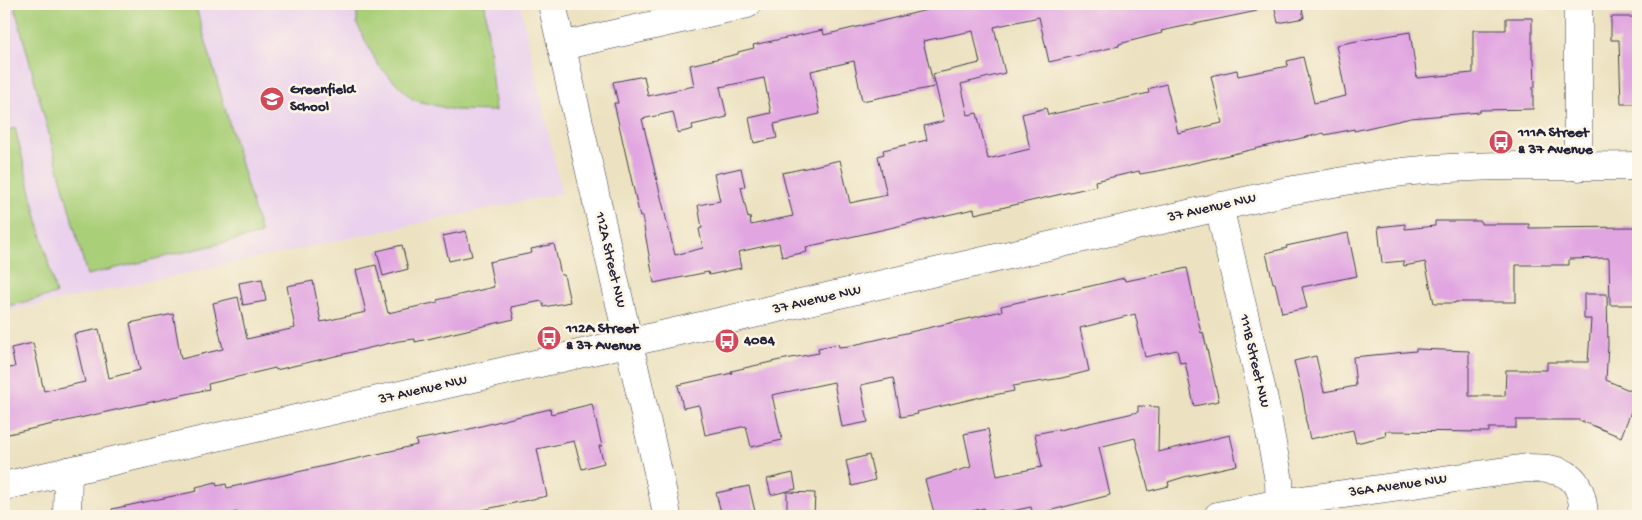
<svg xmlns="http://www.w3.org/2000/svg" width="1642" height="520" font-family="'Gochi Hand',sans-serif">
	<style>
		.built { fill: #ead1ed }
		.green { fill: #aacf79; stroke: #66785a }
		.building { fill: #e1a5e1; fill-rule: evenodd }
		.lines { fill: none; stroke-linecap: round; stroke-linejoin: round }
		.minor-casing { stroke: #403f4f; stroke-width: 29 }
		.minor { stroke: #fff; stroke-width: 28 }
		.labels { text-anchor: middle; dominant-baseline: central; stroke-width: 5; stroke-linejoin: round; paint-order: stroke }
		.poi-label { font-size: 15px; font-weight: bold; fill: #22223b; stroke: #fcf5e5; text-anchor: start }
		.street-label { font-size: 15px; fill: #22223b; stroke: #fcf5e5 }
	</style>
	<rect width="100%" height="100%" fill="#fcf5e5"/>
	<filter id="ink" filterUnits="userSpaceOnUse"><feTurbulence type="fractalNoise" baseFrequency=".02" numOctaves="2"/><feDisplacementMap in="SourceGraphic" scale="10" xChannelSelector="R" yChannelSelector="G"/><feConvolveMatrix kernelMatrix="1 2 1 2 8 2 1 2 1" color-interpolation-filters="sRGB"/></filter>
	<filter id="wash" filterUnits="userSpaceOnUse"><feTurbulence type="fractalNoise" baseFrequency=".0096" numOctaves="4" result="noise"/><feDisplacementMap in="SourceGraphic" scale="20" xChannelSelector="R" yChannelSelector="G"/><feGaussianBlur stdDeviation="1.12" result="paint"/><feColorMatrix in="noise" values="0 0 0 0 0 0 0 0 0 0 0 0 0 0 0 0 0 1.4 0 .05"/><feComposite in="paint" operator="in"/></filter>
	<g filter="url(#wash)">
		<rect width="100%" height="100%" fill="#ece2c1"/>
		<polygon class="built" points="4,4 520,4 562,193 4,312"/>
		<g class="green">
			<polygon points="14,4 195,4 261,234 87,275"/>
			<polygon points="357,4 485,4 495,111 454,110 413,100 378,65 357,24"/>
			<polygon points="15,128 56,294 4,307 4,131"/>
		</g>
		<g id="blocks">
			<g class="building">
				<path d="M952 4H1257V11L1161 31 1162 33 1119 44V46L1049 62 1039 17 994 27 1005 73 961 84 968 115 977 113 988 159 1030 149 1022 114 1046 108 1048 115 1149 93 1148 89 1166 84 1178 133 1222 123 1211 76 1237 70 1238 76 1288 66 1287 61 1303 57 1314 103 1346 96 1336 45 1357 41 1410 32 1417 78 1473 73V30H1506V18H1532V58H1534L1535 87H1533V109L1480 110V112L1411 118 1354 131V129L1325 135 1324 133 1163 170 1140 174 1139 171 1095 181 1096 186 975 214 974 209 947 215 806 247 807 252 782 257 779 243 738 252 741 268 709 275 708 272 654 283 642 216 640 217 614 103H618L613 82 644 76 648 96 694 86 690 65 738 54V52L754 48 753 45 823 30 824 35ZM973 31 980 63 933 74 944 121 924 126 927 140 883 150 884 154 878 156 887 195 850 203 840 160 806 168 782 173 793 216 751 225 750 217 748 218 741 187 745 186 741 168 714 174 720 201 698 205 702 228 699 229 703 248 675 255 642 119 673 112 678 133 693 129 692 125 727 117 720 87 764 78 771 113 749 118 754 143 777 138 774 124 820 114 811 71 854 61 862 101 934 87 923 41Z"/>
				<polygon points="1274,4 1301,4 1304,18 1278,23"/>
				<polygon points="1611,17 1635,17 1635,59 1638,59 1638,104 1621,104 1619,40 1611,40"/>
				<polygon points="1435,221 1481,221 1481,224 1529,224 1529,228 1638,227 1638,305 1610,305 1609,258 1569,259 1569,265 1516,265 1516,302 1455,302 1455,303 1434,303 1425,262 1404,266 1403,261 1382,263 1378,227 1405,224 1405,229 1435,226"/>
				<polygon points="466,231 472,256 449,261 443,236"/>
				<polygon points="1348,233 1357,276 1302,287 1307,308 1282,313 1275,283 1273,283 1266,253 1287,248 1286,246"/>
				<polygon points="554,244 561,275 564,275 570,302 544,307 542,301 511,307 514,319 415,342 415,339 399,341 276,370 275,368 208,384 209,389 4,435 4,369 15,367 11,348 33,343 44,391 85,382 74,334 99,329 109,378 140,370 130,323 173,314 181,359 223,349 213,303 238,297 247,339 295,328 287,286 313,281 321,322 366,312 356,270 376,265 388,313 438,302 437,300 494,287 489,262 532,253 531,249"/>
				<polygon points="402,245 408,269 383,276 377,251"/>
				<polygon points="1187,268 1201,333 1203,332 1219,401 1194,406 1185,362 1180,363 1177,350 1145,357 1135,314 1080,328 1089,371 1062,378 1013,386 1014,391 989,396 989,395 917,412 918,414 901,417 893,378 861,385 868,422 842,427 834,382 772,395 782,440 751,447 746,426 705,435 699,405 683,408 678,385 732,373 731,371 780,360 819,353 818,348 838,344 839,347 849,346 1002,311 1001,306 1091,286 1124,278 1125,281 1141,278"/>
				<polygon points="262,279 266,301 243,305 239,283"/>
				<polygon points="1584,294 1607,294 1608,345 1606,380 1638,394 1621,437 1579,420 1516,420 1516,428 1489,428 1489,432 1385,431 1386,436 1356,443 1353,430 1310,439 1305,417 1306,416 1303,397 1294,361 1316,356 1324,392 1356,386 1353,357 1416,351 1416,349 1469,351 1469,396 1505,396 1506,370 1547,370 1547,362 1588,362 1591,319 1584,319"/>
				<polygon points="592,404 602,446 599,446 604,463 582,469 574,441 537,449 547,496 454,516 238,516 237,512 221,516 113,516 112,509 197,491 196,487 216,482 217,486 226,484 227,488 417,445 416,440 458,432 524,415 550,409 551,414"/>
				<polygon points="1138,406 1159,407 1158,452 1230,435 1237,465 1184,477 1168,482 1169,486 1149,491 1135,438 1099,447 1110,495 1033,515 1031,507 1003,513 1002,510 985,513 984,508 954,516 935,516 925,480 971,467 964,434 988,429 997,476 1042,467 1035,434 1059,429 1059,430 1138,412"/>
				<polygon points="869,455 875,480 852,486 846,461"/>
				<polygon points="793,473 796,489 771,495 767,479"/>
				<polygon points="749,486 756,516 722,516 716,493"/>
				<polygon points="787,492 815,493 814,516 787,516"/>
			</g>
		</g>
	</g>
	<g filter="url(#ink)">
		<use href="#blocks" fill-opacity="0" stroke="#403f4f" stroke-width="1"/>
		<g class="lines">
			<defs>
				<g id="minor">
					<polyline points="552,4 663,494 667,516"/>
					<polyline points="1578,4 1578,167"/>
					<polyline points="561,46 747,4"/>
					<polyline points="1219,206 1264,400 1279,481 1280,516"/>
					<path d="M4 486 1288 191C1330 184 1371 175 1413 171 1487 163 1563 167 1638 166"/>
					<polyline points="67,516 68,471"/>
					<path d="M1218 516 1280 503 1527 468C1566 468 1582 475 1584 516"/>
				</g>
			</defs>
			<use href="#minor" class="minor-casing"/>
			<use href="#minor" class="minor"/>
		</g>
	</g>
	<defs>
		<symbol id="school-disc" viewBox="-11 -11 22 22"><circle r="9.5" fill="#d1495b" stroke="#fcf5e5"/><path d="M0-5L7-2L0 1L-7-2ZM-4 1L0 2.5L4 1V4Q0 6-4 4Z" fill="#fff"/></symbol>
		<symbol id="bus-disc" viewBox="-11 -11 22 22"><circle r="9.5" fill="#d1495b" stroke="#fcf5e5"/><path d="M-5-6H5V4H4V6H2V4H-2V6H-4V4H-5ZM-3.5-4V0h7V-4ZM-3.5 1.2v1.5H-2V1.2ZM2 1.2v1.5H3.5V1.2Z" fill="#fff"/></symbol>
	</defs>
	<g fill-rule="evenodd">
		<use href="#school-disc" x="258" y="85" width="28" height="28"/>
		<use href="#bus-disc" x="1487" y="128" width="28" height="28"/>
		<use href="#bus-disc" x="535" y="324" width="28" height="28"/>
		<use href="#bus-disc" x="713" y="327" width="28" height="28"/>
	</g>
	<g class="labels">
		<g class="poi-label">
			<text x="290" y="90">Greenfield<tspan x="290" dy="17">School</tspan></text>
			<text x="1518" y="133">111A Street<tspan x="1518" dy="17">&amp; 37 Avenue</tspan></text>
			<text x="566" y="329">112A Street<tspan x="566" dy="17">&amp; 37 Avenue</tspan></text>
			<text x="744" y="341">4084</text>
		</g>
		<g class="street-label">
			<text transform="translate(1212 208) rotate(-13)">37 Avenue NW</text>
			<text transform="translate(610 260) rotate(77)">112A Street NW</text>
			<text transform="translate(817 300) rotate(-13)">37 Avenue NW</text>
			<text transform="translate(1254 361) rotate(77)">111B Street NW</text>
			<text transform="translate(423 390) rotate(-13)">37 Avenue NW</text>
			<text transform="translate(1398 486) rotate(-8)">36A Avenue NW</text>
		</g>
	</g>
	<rect width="1642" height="520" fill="none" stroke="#fcf5e5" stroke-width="20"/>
</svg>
